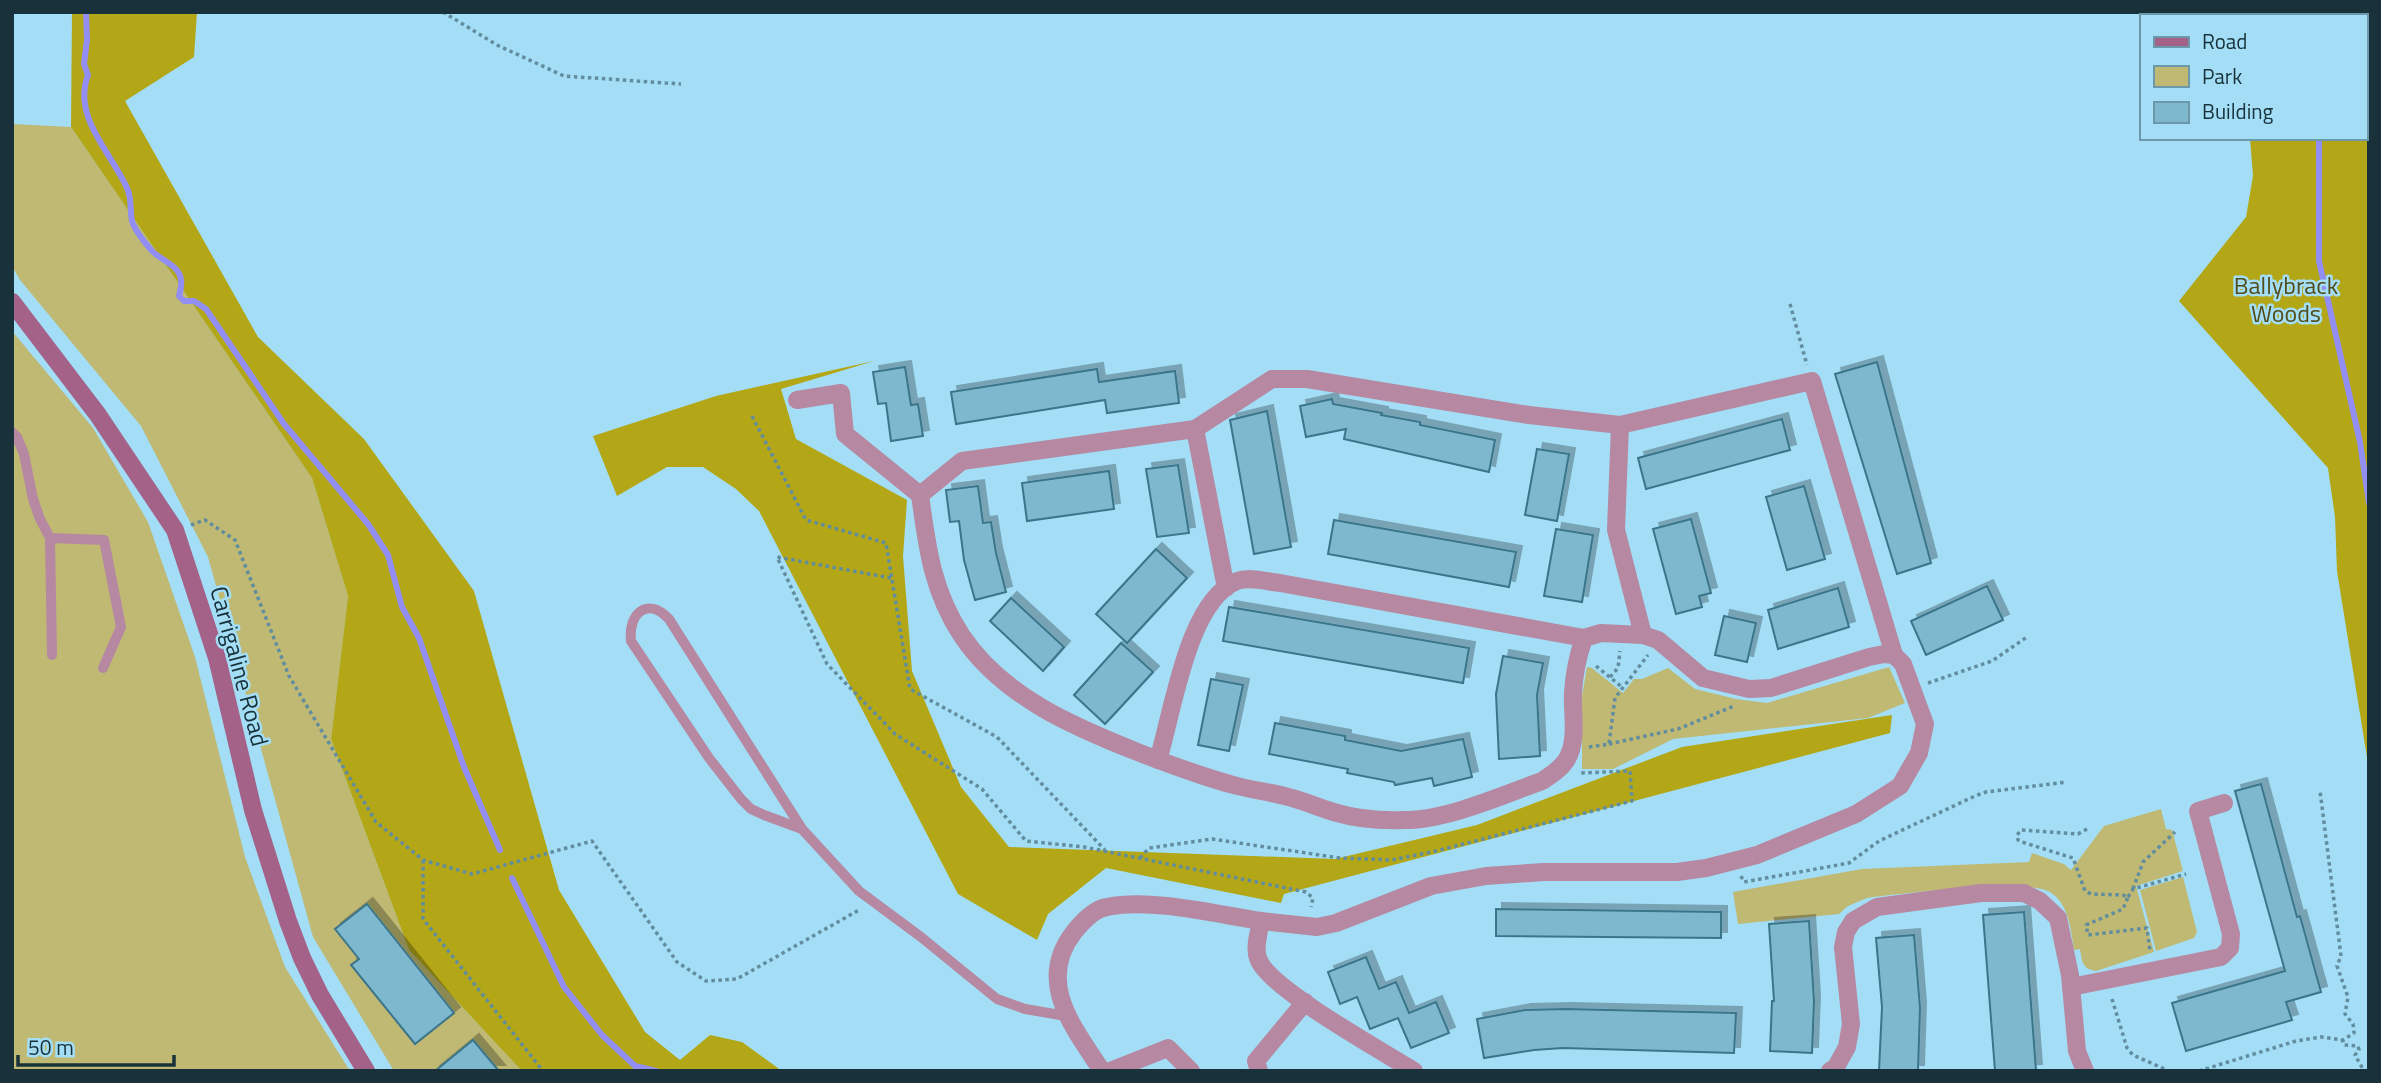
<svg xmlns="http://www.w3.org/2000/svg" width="2381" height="1083" font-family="'Titillium Web',sans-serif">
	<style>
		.green { fill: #bfb973 }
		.forest { fill: #b3a717 }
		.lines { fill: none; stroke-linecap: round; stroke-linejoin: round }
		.stream { stroke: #928ef3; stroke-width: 6 }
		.building { fill: #7db8cf; stroke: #3b758a; stroke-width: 2; filter: url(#shadow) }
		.path { stroke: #628d9e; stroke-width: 3.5; stroke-dasharray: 3.5 3.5; stroke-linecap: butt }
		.lane { stroke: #b688a2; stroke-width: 10 }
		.street { stroke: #b688a2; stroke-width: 18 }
		.secondary { stroke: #a46289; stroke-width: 18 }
		.labels { text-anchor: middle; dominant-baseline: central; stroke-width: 5; stroke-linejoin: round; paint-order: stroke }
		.park-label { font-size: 24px; fill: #514c19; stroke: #a3def6 }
		.street-label { font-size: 24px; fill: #18313a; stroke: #a3def6 }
	</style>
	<defs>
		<filter id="shadow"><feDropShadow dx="6" dy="-6" stdDeviation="0" flood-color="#0004"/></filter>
	</defs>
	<rect width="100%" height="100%" fill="#a3def6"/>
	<g class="green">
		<polygon points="12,124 71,127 312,478 348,596 331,739 409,950 522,1071 394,1071 313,937 208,557 141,426 20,280 12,266"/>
		<polygon points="12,331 93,428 148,522 195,657 245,857 285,967 350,1071 12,1071"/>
		<polygon points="1587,667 1592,668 1623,693 1634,679 1642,679 1668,668 1695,689 1736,699 1767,703 1889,667 1905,703 1868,718 1673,739 1613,769 1582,769 1582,696"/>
		<path d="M2161 809 2166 829 2172 830 2183 871 2136 886 2154 952 2096 971C2082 969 2082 961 2080 949L2074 950C2071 930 2069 904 2050 892 2028 878 1899 894 1867 898L1848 906 1839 914 1738 924 1733 892 1862 869 2029 862 2032 853 2064 864 2071 870 2104 826Z"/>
		<polygon points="2183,877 2197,932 2194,938 2156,951 2140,890"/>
	</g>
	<g class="forest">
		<polygon points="72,12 197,12 194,57 125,101 258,337 364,439 474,591 559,890 645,1032 680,1060 710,1035 742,1042 782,1071 522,1071 409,950 331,739 348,596 312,478 71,127"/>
		<polygon points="2233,12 2369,12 2369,770 2337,571 2335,517 2328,468 2179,301 2246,217 2253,176 2250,138 2365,138 2365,16 2234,16"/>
		<polygon points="874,361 781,389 796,439 907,500 903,556 912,671 961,787 1009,847 1335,859 1477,825 1682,747 1892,715 1890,733 1284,894 1281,903 1106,868 1048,914 1037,940 958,894 759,511 736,489 703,467 667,467 617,496 593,436 716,396"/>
	</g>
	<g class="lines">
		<g class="stream">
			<path d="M86 12 87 40 84 64 88 75C72 117 111 152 127 188 133 201 129 216 133 224 137 233 146 244 152 251 161 260 180 266 181 280 182 285 180 292 179 296L184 301H194L206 309 284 424 368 524 388 555 402 607 419 638 464 767 500 850"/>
			<polyline points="2324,16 2324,12"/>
			<polyline points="2319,138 2319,261 2360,442 2369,503"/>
			<polyline points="512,878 564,987 602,1035 635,1066 656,1071"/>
		</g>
	</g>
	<g class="building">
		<polygon points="1877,362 1931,563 1897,574 1835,374"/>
		<polygon points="905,367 911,405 918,404 923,436 891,441 886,403 878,404 873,372"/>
		<polygon points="1097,369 1099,382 1175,371 1179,403 1107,413 1105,400 956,424 951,392"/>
		<polygon points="1332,399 1333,404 1382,413 1381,415 1420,422 1420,425 1495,440 1489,472 1344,439 1346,429 1306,437 1300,406"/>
		<polygon points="1267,411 1291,547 1254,554 1230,420"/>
		<polygon points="1782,419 1790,450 1646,489 1638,458"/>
		<polygon points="1537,449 1569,454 1557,521 1525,515"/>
		<polygon points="1178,465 1189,533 1157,537 1146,469"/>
		<polygon points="1109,471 1114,509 1027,521 1022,483"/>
		<polygon points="978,486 983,523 991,522 996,553 1006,592 975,600 964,560 959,521 950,522 946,490"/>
		<polygon points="1804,486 1825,559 1787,570 1766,497"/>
		<polygon points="1691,519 1711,593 1699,596 1702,607 1676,614 1653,529"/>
		<polygon points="1334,520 1516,552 1509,587 1328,554"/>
		<polygon points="1556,529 1593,535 1582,602 1544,596"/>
		<polygon points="1156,549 1187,578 1127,643 1096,614"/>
		<polygon points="1987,586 2003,620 1926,655 1911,621"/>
		<polygon points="1838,588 1849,627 1778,649 1768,610"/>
		<polygon points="1011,598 1064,647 1043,671 990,621"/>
		<polygon points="1229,607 1469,648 1463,683 1223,641"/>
		<polygon points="1724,616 1756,623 1747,662 1715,655"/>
		<polygon points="1121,643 1153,672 1105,724 1074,695"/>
		<polygon points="1503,656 1543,663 1537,695 1540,756 1499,759 1496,694"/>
		<polygon points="1211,679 1243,685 1229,751 1198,745"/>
		<polygon points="1275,723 1345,736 1345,740 1401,751 1463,739 1472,777 1434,786 1432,778 1395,785 1394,782 1347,773 1348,769 1269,754"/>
		<polygon points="2261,784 2297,917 2300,916 2321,992 2286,1002 2292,1020 2186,1051 2172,1003 2285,971 2235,791"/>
		<polygon points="367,904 454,1013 415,1044 351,965 359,959 335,929"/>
		<polygon points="1496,909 1721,912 1721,938 1496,936"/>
		<polygon points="2024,912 2036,1070 1995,1071 1983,915"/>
		<polygon points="1809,921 1814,1001 1812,1053 1770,1051 1772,1001 1774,1001 1769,924"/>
		<polygon points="1914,935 1920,1008 1918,1071 1879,1071 1882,1007 1876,938"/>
		<polygon points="1366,957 1379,989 1396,982 1409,1013 1436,1002 1449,1033 1411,1048 1398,1018 1370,1029 1357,997 1340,1004 1328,972"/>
		<polygon points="1566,1009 1736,1013 1734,1053 1563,1048 1534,1050 1484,1058 1477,1019 1525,1010"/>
		<polygon points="473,1040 499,1071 435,1071"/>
	</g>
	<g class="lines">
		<g class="path">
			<polyline points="443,12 497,45 564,76 681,84"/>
			<polyline points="1790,304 1807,365"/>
			<polyline points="752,416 806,520 886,543 910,689 997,737 1105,850"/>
			<polyline points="191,525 205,520 235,540 289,676 376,822 423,860 472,874 592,841 677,962 706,981 737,979 859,910"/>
			<polyline points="891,578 777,557 827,664 895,734 982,789 1026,841 1084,847 1306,892 1313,898 1311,907"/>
			<polyline points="1596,666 1622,687"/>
			<polyline points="1610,677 1618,668 1620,651"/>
			<polyline points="1928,683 1992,661 2027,637"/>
			<polyline points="1609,744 1678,729 1734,706"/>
			<polyline points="1589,747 1609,744 1615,698 1648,655"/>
			<polyline points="2087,829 2078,834 2021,830 2017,835 2018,840 2022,842 2073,858 2085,891 2091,894 2123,895 2128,897 2123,909 2086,925 2088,935 2147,928 2150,951"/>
			<polyline points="1140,858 1149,848 1212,839 1340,858 1392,860 1436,851 1632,801 1630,771 1580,773"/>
			<polyline points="423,860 423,919 543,1071"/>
			<polyline points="1741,876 1744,882 1849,863 1879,841 1975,796 1986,792 2067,782"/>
			<polyline points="2133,889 2143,862 2175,832"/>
			<polyline points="2128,897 2133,889 2186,874"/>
			<polyline points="2112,999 2127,1048 2133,1055 2169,1071"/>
			<polyline points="2342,1039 2344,1045 2358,1046 2359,1050 2355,1055 2364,1071"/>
			<polyline points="2199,1071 2296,1041 2321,1037 2343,1040 2354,1033 2353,1024 2345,1014 2348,997 2337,966 2341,956 2320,791"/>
		</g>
		<g class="lane">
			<polyline points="12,432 17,437 24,454 33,499 40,519 50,538 52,655"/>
			<polyline points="50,538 104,540 121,627 103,668"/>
			<path d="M802 829 764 815 751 809 741 799 709 758 631 641C628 614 647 596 669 619L802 829 859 891 921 937 997 999 1025 1009 1066 1016"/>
		</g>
		<g class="street">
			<path d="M797 400 841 393 845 434 920 495C927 546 932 591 962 636 1003 697 1074 727 1140 753 1169 764 1200 776 1230 784 1250 790 1272 792 1292 798 1307 802 1322 809 1337 813 1358 819 1383 821 1405 820 1447 820 1503 795 1542 781 1551 775 1561 769 1567 759 1578 740 1572 714 1573 693 1574 675 1578 655 1584 638L1601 633 1643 635 1658 640 1703 678 1749 689 1771 688 1869 657 1884 654 1894 655 1903 664 1925 724 1919 753 1900 786 1856 814 1757 855 1706 868 1677 872H1544L1486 876 1431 886 1336 923 1317 927 1261 921"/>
			<polyline points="1620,425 1616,530 1643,635"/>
			<polyline points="1195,429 1226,588"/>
			<polyline points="920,495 962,461 1195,429 1272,379 1307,379 1529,415 1620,425 1812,381 1894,655"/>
			<path d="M1158 760C1173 713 1187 601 1237 581 1250 576 1268 582 1280 583L1584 638"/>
			<polyline points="2071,987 2221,957 2230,948 2231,934 2198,811 2224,803"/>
			<path d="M1102 1071C1074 1028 1035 982 1074 932 1082 922 1094 909 1107 907 1152 898 1215 914 1261 921 1259 932 1254 948 1258 958 1266 987 1384 1052 1414 1071"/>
			<polyline points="1110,1071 1168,1048 1191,1071"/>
			<polyline points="1259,1071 1256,1061 1305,1002"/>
			<polyline points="1830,1071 1836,1067 1847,1047 1851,1024 1843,947 1846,932 1853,921 1877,907 1981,893 2024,893 2040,901 2058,918 2070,975 2077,1051 2085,1071"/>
		</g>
		<polyline class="secondary" points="12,302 98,415 175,530 217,658 253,810 288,921 302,958 320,995 366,1071"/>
	</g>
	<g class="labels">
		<g class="park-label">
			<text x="2286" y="285">Ballybrack<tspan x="2286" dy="28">Woods</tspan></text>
		</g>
		<g class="street-label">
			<text transform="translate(240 666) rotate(75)">Carrigaline Road</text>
		</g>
	</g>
	<rect width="2381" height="1083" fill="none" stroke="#18313a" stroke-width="28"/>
	<rect x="2140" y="14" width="228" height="126" fill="#a3def6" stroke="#6b99ab" stroke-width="2"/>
	<rect x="2154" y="37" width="35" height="10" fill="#a46289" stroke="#6b99ab" stroke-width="2"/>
	<text x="2202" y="49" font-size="21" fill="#18313a">Road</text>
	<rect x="2154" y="66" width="35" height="21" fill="#bfb973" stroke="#6b99ab" stroke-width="2"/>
	<text x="2202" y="84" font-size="21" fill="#18313a">Park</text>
	<rect x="2154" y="102" width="35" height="21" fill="#7db8cf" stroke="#6b99ab" stroke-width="2"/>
	<text x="2202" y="119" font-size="21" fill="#18313a">Building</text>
	<path d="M18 1055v10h156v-10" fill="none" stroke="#18313a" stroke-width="3.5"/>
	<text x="28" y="1055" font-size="21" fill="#18313a" stroke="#a3def6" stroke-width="5" paint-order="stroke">50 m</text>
</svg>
